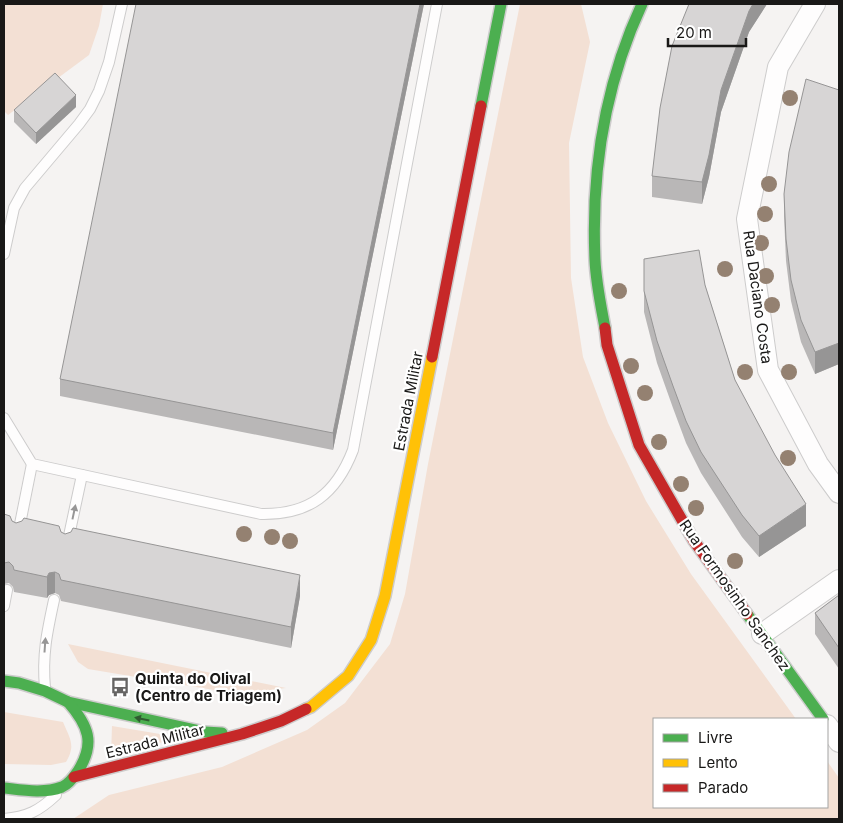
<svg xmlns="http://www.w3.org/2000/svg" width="843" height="823" font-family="Inter,sans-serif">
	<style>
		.green { fill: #f3e0d4 }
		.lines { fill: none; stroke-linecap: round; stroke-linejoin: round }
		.lane-casing { stroke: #cdcccc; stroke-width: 12 }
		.street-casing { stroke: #cdcccc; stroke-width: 22 }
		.fast-casing { stroke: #cdcccc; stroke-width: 14 }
		.slow-casing { stroke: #cdcccc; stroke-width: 14 }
		.jam-casing { stroke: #cdcccc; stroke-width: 14 }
		.lane { stroke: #fefdfd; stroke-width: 10 }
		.street { stroke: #fefdfd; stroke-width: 20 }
		.fast { stroke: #4caf50; stroke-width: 11 }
		.slow { stroke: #ffc107; stroke-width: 11 }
		.jam { stroke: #c62828; stroke-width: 11 }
		.tree { fill: #948171 }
		.wall { fill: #b9b7b7 }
		.shaded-wall { fill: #969595 }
		.building { fill: #d7d5d5; stroke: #969595 }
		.oneway { fill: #979696 }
		.oneway2 { fill: #305c31 }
		.labels { text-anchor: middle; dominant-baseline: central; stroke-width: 4.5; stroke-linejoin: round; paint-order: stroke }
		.street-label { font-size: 15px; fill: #191817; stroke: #fff }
		.poi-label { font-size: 15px; font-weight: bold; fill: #191817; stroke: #fff; text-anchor: start }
	</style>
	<rect width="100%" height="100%" fill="#f5f3f2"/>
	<g class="green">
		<polygon points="4,4 103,4 99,26 89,55 8,115 4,111"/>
		<polygon points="520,4 581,4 590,42 569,143 571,278 583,357 608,423 646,501 691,574 796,719 654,719 654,807 827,807 827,761 839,778 839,819 73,819 109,795 222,767 307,730 345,703 390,644 405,594 428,464"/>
		<polygon points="68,644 286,688 238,694 88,669 78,662"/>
		<path d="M4 712 63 722C70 739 76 745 66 762L51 765 4 764Z"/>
		<polygon points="112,726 166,735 163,742 111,756"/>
	</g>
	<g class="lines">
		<defs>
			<g id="lane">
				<polyline points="4,254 14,208 25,188 79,124 90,109 99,91 109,62 122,4"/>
				<path d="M4 418 32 464 261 514C309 515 336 494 353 450L437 4"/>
				<polyline points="18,534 32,464"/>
				<polyline points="67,545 82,475"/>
				<polyline points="4,606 7,590"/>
				<path d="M45 688C42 655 47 632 54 600"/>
				<path d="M4 819C27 817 39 811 56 795"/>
			</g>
			<g id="street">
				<polyline points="815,4 778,67 747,219 768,370 818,464 839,493"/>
				<polyline points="762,634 839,580"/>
				<polyline points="827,725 839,742"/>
			</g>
			<g id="fast">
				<polyline points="481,106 501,4"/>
				<path d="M605 328C601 306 596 283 595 260 591 170 604 86 642 4"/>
				<polyline points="747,614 823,719"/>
				<polyline points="4,681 19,683 45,691 68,702 205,732 222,733"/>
				<path d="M4 788C22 790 44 794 62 787 69 784 74 777 78 771 96 743 88 725 68 702"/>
			</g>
			<polyline id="slow" points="306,709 311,707 348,676 371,640 385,596 432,357"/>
			<g id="jam">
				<polyline points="605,328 607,345 639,445 694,541 747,614"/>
				<polyline points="432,357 481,106"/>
				<polyline points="74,777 242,734 281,721 306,709"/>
			</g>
		</defs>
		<use href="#lane" class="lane-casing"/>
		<use href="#street" class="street-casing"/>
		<use href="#fast" class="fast-casing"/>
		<use href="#slow" class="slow-casing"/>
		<use href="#jam" class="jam-casing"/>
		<use href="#lane" class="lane"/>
		<use href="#street" class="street"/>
		<use href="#fast" class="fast"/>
		<use href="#slow" class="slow"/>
		<use href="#jam" class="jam"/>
	</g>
	<g class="tree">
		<circle cx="790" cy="98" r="8"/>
		<circle cx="769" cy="184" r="8"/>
		<circle cx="765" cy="214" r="8"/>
		<circle cx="761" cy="243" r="8"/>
		<circle cx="725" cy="269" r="8"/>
		<circle cx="766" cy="276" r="8"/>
		<circle cx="619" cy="291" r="8"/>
		<circle cx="772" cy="305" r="8"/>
		<circle cx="631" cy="366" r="8"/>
		<circle cx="745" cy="372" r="8"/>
		<circle cx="789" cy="372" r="8"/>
		<circle cx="645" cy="393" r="8"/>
		<circle cx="659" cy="442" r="8"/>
		<circle cx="788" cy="458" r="8"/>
		<circle cx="681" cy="484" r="8"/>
		<circle cx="696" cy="508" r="8"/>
		<circle cx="244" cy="534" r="8"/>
		<circle cx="272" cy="537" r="8"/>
		<circle cx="290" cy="541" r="8"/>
		<circle cx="735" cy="561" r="8"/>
	</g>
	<g class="wall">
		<polygon points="424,4 333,450 60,396 60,379"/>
		<polygon points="689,4 767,4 749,32 721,112 709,177 702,204 652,197 652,176"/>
		<polygon points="839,36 839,60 838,59 838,38"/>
		<polygon points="839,90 839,364 815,374 801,342 791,301 786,261 784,216 784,194"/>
		<polygon points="76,107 36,144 14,122 14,110"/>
		<polygon points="644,259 705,285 735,380 806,526 759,557 742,537 701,473 686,443 673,408 657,363 644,312"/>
		<polygon points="4,514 12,521 16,523 61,532 65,534 300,596 291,648 61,601 59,595 55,593 49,595 47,598 14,592 13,587 9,583 4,584"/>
		<polygon points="839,595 839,669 815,634 815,613"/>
	</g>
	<g class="shaded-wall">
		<polygon points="420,4 424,4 333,450 333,433"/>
		<polygon points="753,4 767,4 749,32 721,112 709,177 702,204 702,182 721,90 749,11"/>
		<polygon points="76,95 76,107 36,144 36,133"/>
		<polygon points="839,343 839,364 815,374 815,352"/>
		<polygon points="806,504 806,526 759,557 759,536"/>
		<polygon points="55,572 55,593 49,595 47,598 47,577 49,573"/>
		<polygon points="300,575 300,596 291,648 291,627"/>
	</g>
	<g class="building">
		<polygon points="136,4 420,4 333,433 60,379"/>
		<polygon points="689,4 753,4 749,11 721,90 709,155 702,182 652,176 660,108 672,46"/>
		<polygon points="55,73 76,95 36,133 14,110"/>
		<polygon points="806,79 839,90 839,343 815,352 801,320 791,280 786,239 784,194 789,152"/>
		<polygon points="699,250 705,285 735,380 775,455 806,504 759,536 742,515 701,452 686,421 673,386 657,341 644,291 644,259"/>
		<polygon points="4,514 10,516 12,521 16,523 22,521 24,518 59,526 61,532 65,534 71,532 73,528 300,575 291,627 61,580 59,574 55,572 49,573 47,577 14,570 13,566 9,562 4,563"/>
		<polygon points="839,595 839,648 815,613"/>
	</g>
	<defs><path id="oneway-solid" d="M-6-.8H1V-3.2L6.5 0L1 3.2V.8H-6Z" transform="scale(1.25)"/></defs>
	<g class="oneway">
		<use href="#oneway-solid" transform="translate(74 512) rotate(-78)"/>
		<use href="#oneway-solid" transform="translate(45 645) rotate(-86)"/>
	</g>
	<use class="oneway2" href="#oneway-solid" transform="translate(142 719) rotate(-168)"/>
	<defs>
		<symbol id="bus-bare" viewBox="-9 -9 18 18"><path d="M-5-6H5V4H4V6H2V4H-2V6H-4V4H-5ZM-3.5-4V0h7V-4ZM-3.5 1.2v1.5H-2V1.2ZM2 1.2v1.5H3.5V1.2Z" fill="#666564" stroke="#fff" stroke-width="2.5" paint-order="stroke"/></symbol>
	</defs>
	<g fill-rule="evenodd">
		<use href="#bus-bare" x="106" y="673" width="28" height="28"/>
	</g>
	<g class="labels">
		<g class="street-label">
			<text transform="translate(758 297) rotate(82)">Rua Daciano Costa</text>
			<text transform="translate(408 401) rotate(-79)">Estrada Militar</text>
			<text transform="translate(735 595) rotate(55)">Rua Formosinho Sanchez</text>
			<text transform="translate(155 741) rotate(-14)">Estrada Militar</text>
		</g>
		<g class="poi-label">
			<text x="135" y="678">Quinta do Olival<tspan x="135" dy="17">(Centro de Triagem)</tspan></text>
		</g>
	</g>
	<rect width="843" height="823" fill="none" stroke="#191817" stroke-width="10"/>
	<rect x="653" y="718" width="175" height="90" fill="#ffffff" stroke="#a3a3a2"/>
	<rect x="663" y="734" width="25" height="8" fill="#4caf50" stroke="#a3a3a2"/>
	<text x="698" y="743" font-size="15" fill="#191817">Livre</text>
	<rect x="663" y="759" width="25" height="8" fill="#ffc107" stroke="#a3a3a2"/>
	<text x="698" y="768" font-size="15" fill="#191817">Lento</text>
	<rect x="663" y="784" width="25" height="8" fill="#c62828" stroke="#a3a3a2"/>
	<text x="698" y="793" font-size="15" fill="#191817">Parado</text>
	<path d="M668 38v8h78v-8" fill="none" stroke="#191817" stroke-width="2.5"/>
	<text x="676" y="38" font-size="15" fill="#191817" stroke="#ffffff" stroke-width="4" paint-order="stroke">20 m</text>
</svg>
